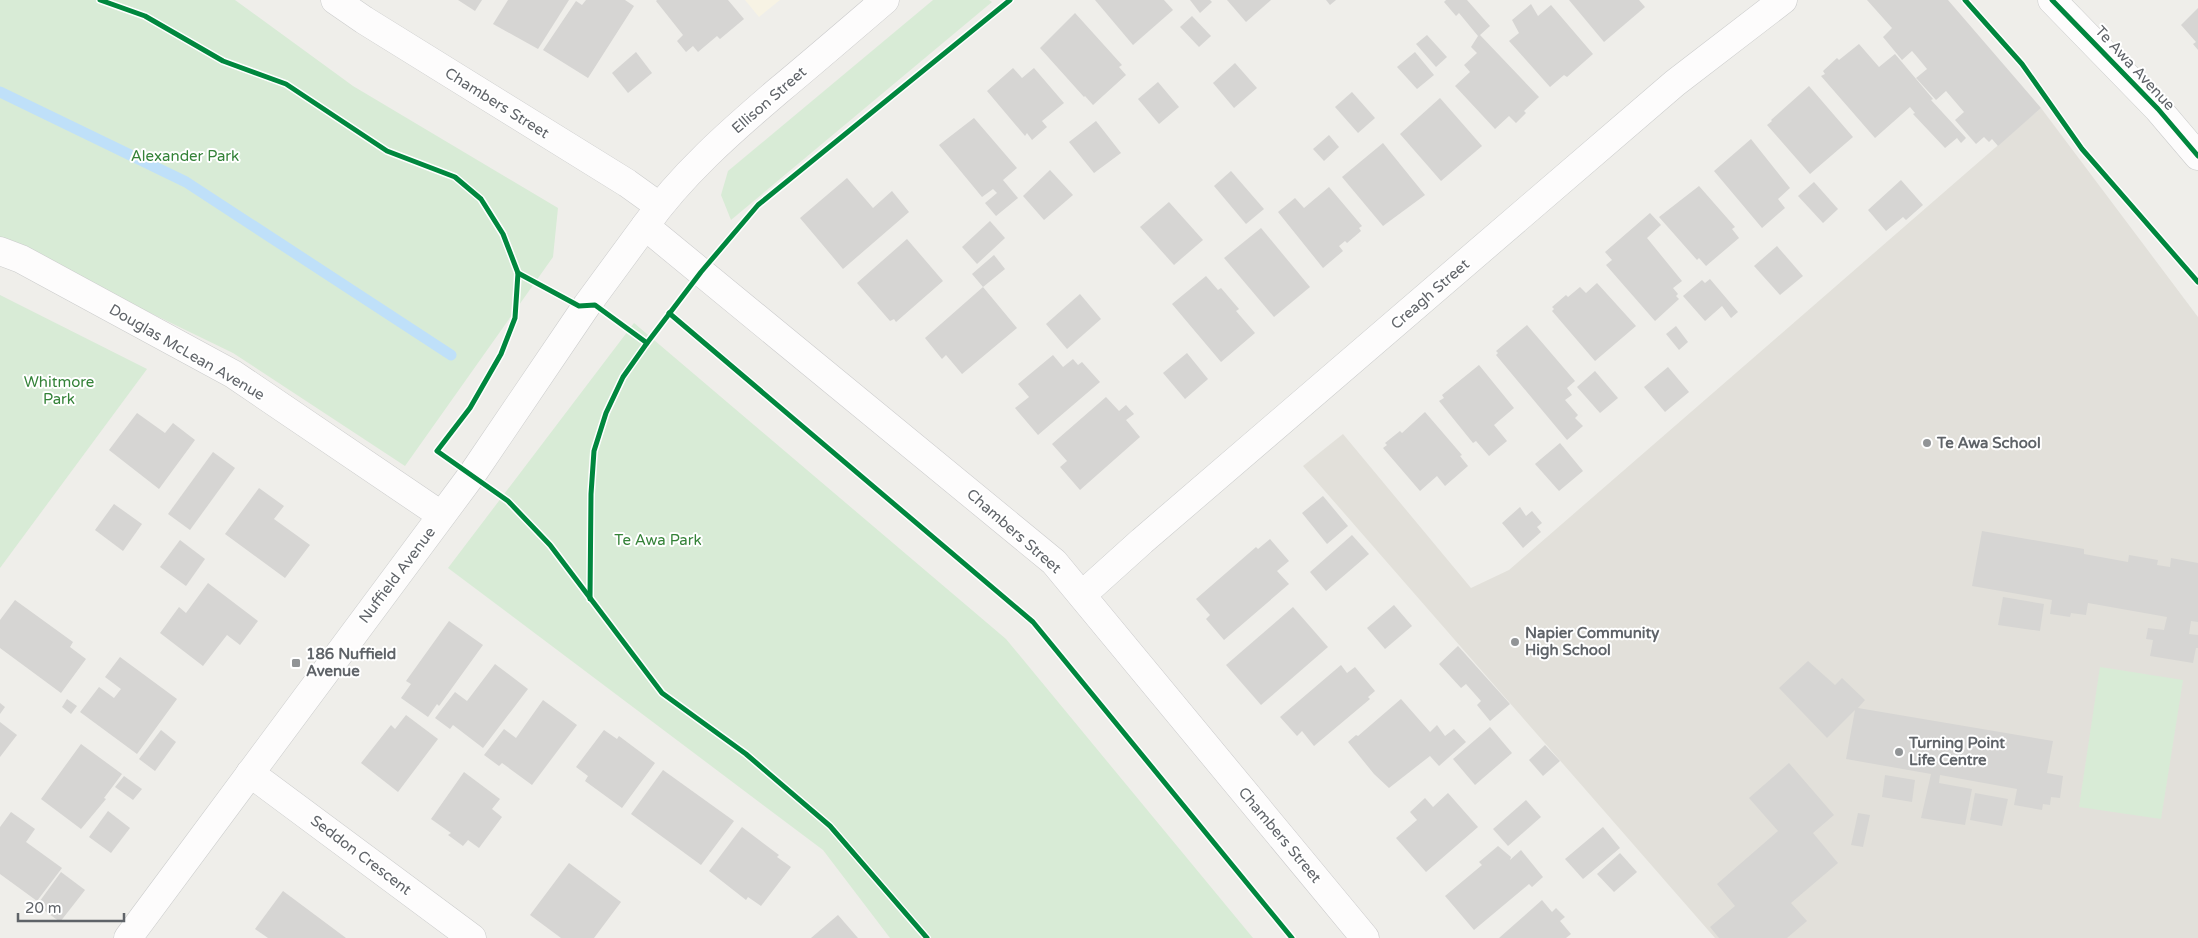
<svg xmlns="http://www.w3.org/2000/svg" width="2198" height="938" font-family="'Varela Round',sans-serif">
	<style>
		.commercial { fill: #f7f3e4 }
		.education { fill: #e2e0da }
		.green { fill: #d8ebd6 }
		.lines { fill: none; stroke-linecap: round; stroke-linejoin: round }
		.stream { stroke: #bfe0f9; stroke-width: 11 }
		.building { fill: #d6d5d3 }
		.minor-casing { stroke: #cbcccc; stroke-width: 29 }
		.tertiary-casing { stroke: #cbcccc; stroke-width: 29 }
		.secondary-casing { stroke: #cacacb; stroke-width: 29 }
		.minor { stroke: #fdfcfc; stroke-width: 28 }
		.tertiary { stroke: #fdfcfc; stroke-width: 28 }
		.secondary { stroke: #fdfcfc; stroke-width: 28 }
		.cycleway-casing { stroke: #fff; stroke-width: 8 }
		.cycleway { stroke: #00873e; stroke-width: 5 }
		.poi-dot { fill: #919496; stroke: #fff; stroke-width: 2 }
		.labels { text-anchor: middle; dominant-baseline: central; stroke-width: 4; stroke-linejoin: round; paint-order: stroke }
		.street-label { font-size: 15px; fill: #5f6368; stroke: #fff }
		.park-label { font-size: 15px; fill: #348238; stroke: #fff }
		.poi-label { font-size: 15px; font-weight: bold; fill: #5f6368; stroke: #fff; text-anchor: start }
	</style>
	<rect width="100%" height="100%" fill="#efeeea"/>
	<polygon class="commercial" points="745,0 780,0 759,17"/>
	<polygon class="education" points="2041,108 2198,317 2198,938 1715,938 1303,466 1343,434 1471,588 1509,570"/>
	<g class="green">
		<polygon points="0,0 235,0 353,86 558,208 553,257 405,466 233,353 0,240"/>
		<polygon points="933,0 989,0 992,2 731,220 721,195 728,171"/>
		<polygon points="0,295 147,369 0,568"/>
		<polygon points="634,323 1006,639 1253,938 890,938 823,850 448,568"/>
		<polygon points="2100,667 2183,680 2161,819 2079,807"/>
	</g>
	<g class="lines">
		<polyline class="stream" points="0,92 186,182 451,355"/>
	</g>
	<g class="building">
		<polygon points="458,0 482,0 475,11"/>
		<polygon points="508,0 569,0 538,49 493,24"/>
		<polygon points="586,0 625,0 634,6 588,78 543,50 576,1 582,5"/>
		<polygon points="657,0 728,0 744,19 720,39 717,36 698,52 693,46 686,52 677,41 683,35 656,1"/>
		<polygon points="1095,0 1164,0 1173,10 1133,45"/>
		<polygon points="1190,0 1210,0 1212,2 1200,13"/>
		<polygon points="1227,0 1271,0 1246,22"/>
		<polygon points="1326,0 1336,0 1330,5"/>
		<polygon points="1446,0 1467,0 1490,26 1480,35 1539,97 1524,111 1526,113 1516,123 1509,116 1495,129 1455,86 1470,72 1464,65 1477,53 1471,47 1478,36 1459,13 1456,16 1444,2"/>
		<polygon points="1569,0 1639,0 1645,7 1604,42"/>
		<polygon points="1867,0 1948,0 2041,108 1998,146 1992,139 1989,142 1984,137 1976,144 1955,120 1964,112 1946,91 1936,100 1916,78 1927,69 1918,58 1912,51 1902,60 1883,37 1892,28"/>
		<polygon points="1531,4 1538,16 1551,5 1593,54 1567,77 1564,75 1550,87 1509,41 1519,33 1512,20"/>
		<polygon points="2198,8 2198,50 2193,44 2196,42 2181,25"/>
		<polygon points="1075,13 1122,65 1119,67 1126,75 1093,105 1085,96 1084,97 1040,48"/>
		<polygon points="1192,16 1211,36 1199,47 1180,27"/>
		<polygon points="1427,35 1447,57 1436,67 1416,44"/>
		<polygon points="1859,44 1879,67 1895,54 1933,99 1931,100 1966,138 1961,143 1957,138 1945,148 1913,114 1915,113 1910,107 1875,138 1821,76 1825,74 1823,71 1837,58 1839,60"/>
		<polygon points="636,52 652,73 628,93 612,73"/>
		<polygon points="1415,52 1434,75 1417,89 1397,67"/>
		<polygon points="1235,63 1257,88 1234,108 1213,83"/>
		<polygon points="1013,68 1022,78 1034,68 1064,103 1042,121 1047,127 1032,140 1027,133 1025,136 987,91"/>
		<polygon points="1158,82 1179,107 1159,124 1138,99"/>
		<polygon points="1809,86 1853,137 1810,174 1767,125 1772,121 1771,120"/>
		<polygon points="1352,92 1375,118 1358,133 1335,107"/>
		<polygon points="1440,98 1482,146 1441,181 1400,134"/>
		<polygon points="974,118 1017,168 1003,180 1018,198 996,216 985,203 997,193 993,189 982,197 939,145"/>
		<polygon points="1096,121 1121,153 1094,173 1069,142"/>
		<polygon points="1329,135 1339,147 1324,161 1313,149"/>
		<polygon points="1751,139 1790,188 1778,199 1785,208 1762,228 1714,171"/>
		<polygon points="1383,143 1425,195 1383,226 1342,177"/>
		<polygon points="1050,170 1073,195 1044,220 1023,196"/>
		<polygon points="1231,171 1264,209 1246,224 1214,186"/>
		<polygon points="847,178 873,208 892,191 909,212 843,269 800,218"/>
		<polygon points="1901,180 1923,205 1906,220 1903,217 1886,231 1868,210"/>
		<polygon points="1814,182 1838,209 1823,223 1798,196"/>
		<polygon points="1699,186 1735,227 1732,229 1739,238 1706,266 1699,258 1697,260 1659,217"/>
		<polygon points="1329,187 1362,226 1359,228 1361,231 1347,243 1345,241 1339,246 1343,251 1323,268 1278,212 1295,198 1304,208"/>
		<polygon points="1169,202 1203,240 1174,265 1140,227"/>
		<polygon points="1650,213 1661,225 1647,238 1682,281 1673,288 1678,294 1676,296 1679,299 1655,321 1606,265 1612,260 1605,252"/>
		<polygon points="990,221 1005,238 977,264 962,247"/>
		<polygon points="1261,228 1310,287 1274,317 1224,258"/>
		<polygon points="907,239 943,281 896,322 894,319 890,321 857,283"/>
		<polygon points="1777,246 1803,276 1780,295 1754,266"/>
		<polygon points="994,255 1005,269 983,287 972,274"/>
		<polygon points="1206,276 1218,290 1221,288 1239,309 1236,311 1255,333 1221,362 1172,304"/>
		<polygon points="1710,279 1738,312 1731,318 1722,306 1705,321 1683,296 1702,280 1705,283"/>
		<polygon points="1597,283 1636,326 1595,361 1552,311 1554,309 1552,307 1566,295 1568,297 1580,287 1586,293"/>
		<polygon points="983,287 1017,328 962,374 946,355 942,359 925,338"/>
		<polygon points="1080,294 1101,319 1067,349 1046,324"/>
		<polygon points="1527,325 1575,381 1567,388 1572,395 1565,400 1578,415 1575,418 1583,426 1567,440 1496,355 1498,353 1496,351"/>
		<polygon points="1676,326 1688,342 1679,350 1666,334"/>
		<polygon points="1187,353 1208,379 1185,399 1163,373"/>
		<polygon points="1053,355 1063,367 1073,359 1078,365 1082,362 1100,382 1038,435 1015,408 1029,397 1018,384"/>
		<polygon points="1479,365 1514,408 1494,425 1507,441 1489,456 1476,441 1473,443 1439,401 1444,398 1442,395"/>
		<polygon points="1668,367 1689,392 1665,412 1644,387"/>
		<polygon points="1595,371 1618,398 1600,413 1577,387"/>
		<polygon points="1106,397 1119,411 1126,405 1134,414 1126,420 1140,437 1080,490 1060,467 1067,461 1052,444"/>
		<polygon points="1425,412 1462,455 1460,456 1468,466 1445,486 1437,476 1420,491 1383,448 1387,445 1385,443 1400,431 1402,433"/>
		<polygon points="137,413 165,433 173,423 195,440 159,489 109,450"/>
		<polygon points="1560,443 1583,471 1559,491 1535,464"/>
		<polygon points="213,452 235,468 190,530 168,514"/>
		<polygon points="259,488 284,506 274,519 310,545 285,578 225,534"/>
		<polygon points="1323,496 1348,526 1327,544 1302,513"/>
		<polygon points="114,504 142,524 123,551 95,530"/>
		<polygon points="1520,507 1526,516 1532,511 1542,523 1537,527 1541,532 1523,548 1502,523"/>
		<polygon points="1982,531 2084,549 2084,554 2128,562 2129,555 2158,560 2157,565 2170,567 2171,558 2198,563 2198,622 2191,621 2189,634 2198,635 2198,648 2196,648 2193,663 2150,656 2153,640 2146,639 2148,628 2164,630 2167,617 2088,603 2086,615 2071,613 2070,617 2050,614 2052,600 1972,586"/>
		<polygon points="1352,535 1369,554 1326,591 1310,572"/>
		<polygon points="1270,539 1289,561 1277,571 1289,584 1224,640 1206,619 1210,615 1196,599 1256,547 1258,549"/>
		<polygon points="180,540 205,559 186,586 160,567"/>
		<polygon points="208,583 258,621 240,645 227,635 203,666 160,633 179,607 186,613"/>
		<polygon points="2003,597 2044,604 2040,631 1998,625"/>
		<polygon points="15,600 73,642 70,647 86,659 61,693 0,648 0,620"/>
		<polygon points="1394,605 1412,626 1385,649 1367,628"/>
		<polygon points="1293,607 1328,647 1261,705 1226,665"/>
		<polygon points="449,621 483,645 439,706 437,704 428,717 401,698 411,684 406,681"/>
		<polygon points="1458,646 1510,704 1490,721 1477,705 1481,701 1466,684 1461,688 1439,664"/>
		<polygon points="120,657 177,699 137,754 80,712 99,687 114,698 121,689 105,677"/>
		<polygon points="1808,661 1835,685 1842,678 1865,700 1858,708 2053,741 2047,773 2063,776 2060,798 2051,797 2050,805 2043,804 2042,810 2014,805 2017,789 1940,775 1939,783 1972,789 1965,825 1921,818 1931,774 1846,759 1855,710 1827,738 1779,688"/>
		<polygon points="495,664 528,689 483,748 453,725 450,729 435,718 455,692 467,701"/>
		<polygon points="1341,665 1347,673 1355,667 1375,691 1368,697 1370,699 1314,746 1302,731 1297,736 1280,717"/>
		<polygon points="67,699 77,706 71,714 62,707"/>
		<polygon points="1401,699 1430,732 1437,725 1445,736 1454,729 1466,742 1439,766 1430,756 1389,788 1374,774 1348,742 1356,735 1358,736"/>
		<polygon points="543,700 577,725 532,785 502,763 499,766 484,755 504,729 516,738"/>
		<polygon points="0,703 5,707 0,714"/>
		<polygon points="406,715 438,739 398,792 361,763 391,725 395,729"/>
		<polygon points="0,722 17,735 0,757"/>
		<polygon points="1490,727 1512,753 1475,785 1453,759"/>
		<polygon points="161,730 176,742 155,771 139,759"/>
		<polygon points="604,730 617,739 619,736 655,763 622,808 585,781 588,776 576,767"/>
		<polygon points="81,744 122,774 104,798 106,799 81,829 41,799"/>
		<polygon points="1545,745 1560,761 1543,776 1529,760"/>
		<polygon points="1789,763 1834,815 1813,833 1838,863 1791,903 1807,921 1787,938 1719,938 1710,927 1735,906 1717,884 1778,831 1749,798"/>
		<polygon points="663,770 734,821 701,865 631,814"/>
		<polygon points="464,772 500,799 492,809 502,817 479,848 468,840 463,846 448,835 451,833 431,819"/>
		<polygon points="1885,775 1915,780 1912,802 1882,797"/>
		<polygon points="124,776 142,789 133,800 115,787"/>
		<polygon points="1448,793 1478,827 1426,872 1396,838 1417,820 1410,812 1425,798 1433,807"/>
		<polygon points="1975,793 2008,799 2002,826 1970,820"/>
		<polygon points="1526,800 1541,817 1508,846 1493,829"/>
		<polygon points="108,811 130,828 111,853 89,837"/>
		<polygon points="11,812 35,829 26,842 62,868 37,901 0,874 0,827"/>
		<polygon points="1858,813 1870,815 1863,847 1851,845"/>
		<polygon points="742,827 779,855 777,857 791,867 761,906 748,897 746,900 709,871"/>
		<polygon points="1603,827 1620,848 1583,879 1565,859"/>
		<polygon points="1498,846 1511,857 1510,860 1521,850 1543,877 1532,887 1529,884 1474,930 1445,896 1482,865 1479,862"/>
		<polygon points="1620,853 1637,872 1614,892 1597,874"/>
		<polygon points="569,863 621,902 594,938 561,938 530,915"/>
		<polygon points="61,872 85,890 60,922 37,905"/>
		<polygon points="283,891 346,938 268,938 255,929"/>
		<polygon points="1542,900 1552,912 1556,908 1565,917 1560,921 1571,934 1566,938 1499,938"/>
		<polygon points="838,915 858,938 811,938"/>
	</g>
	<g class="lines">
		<defs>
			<g id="minor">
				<polyline points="0,251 21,259 233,374 441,515"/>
				<polyline points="1082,595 1142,541 1675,83 1783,0"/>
				<polyline points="250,773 472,938"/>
				<polyline points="128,938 471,476 587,305 645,226"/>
			</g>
			<g id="tertiary">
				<polyline points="335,0 364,20 627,183 659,206"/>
				<polyline points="2052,0 2158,109 2198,156"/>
			</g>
			<path id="secondary" d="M885 0C850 30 814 61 778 91 730 132 681 175 645 226L1054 562 1365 938"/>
		</defs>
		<use href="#minor" class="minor-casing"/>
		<use href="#tertiary" class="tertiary-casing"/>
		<use href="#secondary" class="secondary-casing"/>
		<use href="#minor" class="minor"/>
		<use href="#tertiary" class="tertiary"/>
		<use href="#secondary" class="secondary"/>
		<defs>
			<g id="cycleway">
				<polyline points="100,0 145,16 223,61 286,84 387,151 455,177 481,199 503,234 518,273 515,318 501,354 470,408 437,451 508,501 550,545 662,693 746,754 830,826 927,938"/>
				<polyline points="1965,0 2022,64 2082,149 2198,282"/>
				<polyline points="2052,0 2158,109 2198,156"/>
				<polyline points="518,273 579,306 595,305 647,343"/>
				<polyline points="669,313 1033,622 1292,938"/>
				<polyline points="590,599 591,494 594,451 606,413 623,377 647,343 701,272 758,205 1010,0"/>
			</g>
		</defs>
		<use href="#cycleway" class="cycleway-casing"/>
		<use href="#cycleway" class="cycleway"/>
	</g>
	<g class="poi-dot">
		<circle cx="1927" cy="443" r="5"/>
		<circle cx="1515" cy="642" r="5"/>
		<rect x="291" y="658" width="10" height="10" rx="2.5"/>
		<circle cx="1899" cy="752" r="5"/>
	</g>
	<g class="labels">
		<g class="street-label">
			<text transform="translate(2135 68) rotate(47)">Te Awa Avenue</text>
			<text transform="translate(769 100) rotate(-41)">Ellison Street</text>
			<text transform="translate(497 103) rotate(32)">Chambers Street</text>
			<text transform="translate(1430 294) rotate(-41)">Creagh Street</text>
			<text transform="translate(187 352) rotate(30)">Douglas McLean Avenue</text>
			<text transform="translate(1014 531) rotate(41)">Chambers Street</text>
			<text transform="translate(397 575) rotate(-53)">Nuffield Avenue</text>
			<text transform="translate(1280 835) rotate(50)">Chambers Street</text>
			<text transform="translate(361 855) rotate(37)">Seddon Crescent</text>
		</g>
		<g class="park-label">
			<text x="185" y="156">Alexander Park</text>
			<text x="59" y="382">Whitmore<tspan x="59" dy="17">Park</tspan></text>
			<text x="658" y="540">Te Awa Park</text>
		</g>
		<g class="poi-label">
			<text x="1937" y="443">Te Awa School</text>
			<text x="1525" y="633">Napier Community<tspan x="1525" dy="17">High School</tspan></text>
			<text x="306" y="654">186 Nuffield<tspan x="306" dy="17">Avenue</tspan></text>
			<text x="1909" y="743">Turning Point<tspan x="1909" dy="17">Life Centre</tspan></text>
		</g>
	</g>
	<path d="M18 913v8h106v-8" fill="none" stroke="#5f6368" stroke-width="2.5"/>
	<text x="25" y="913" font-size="15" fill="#5f6368" stroke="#ffffff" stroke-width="4" paint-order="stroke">20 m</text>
</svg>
